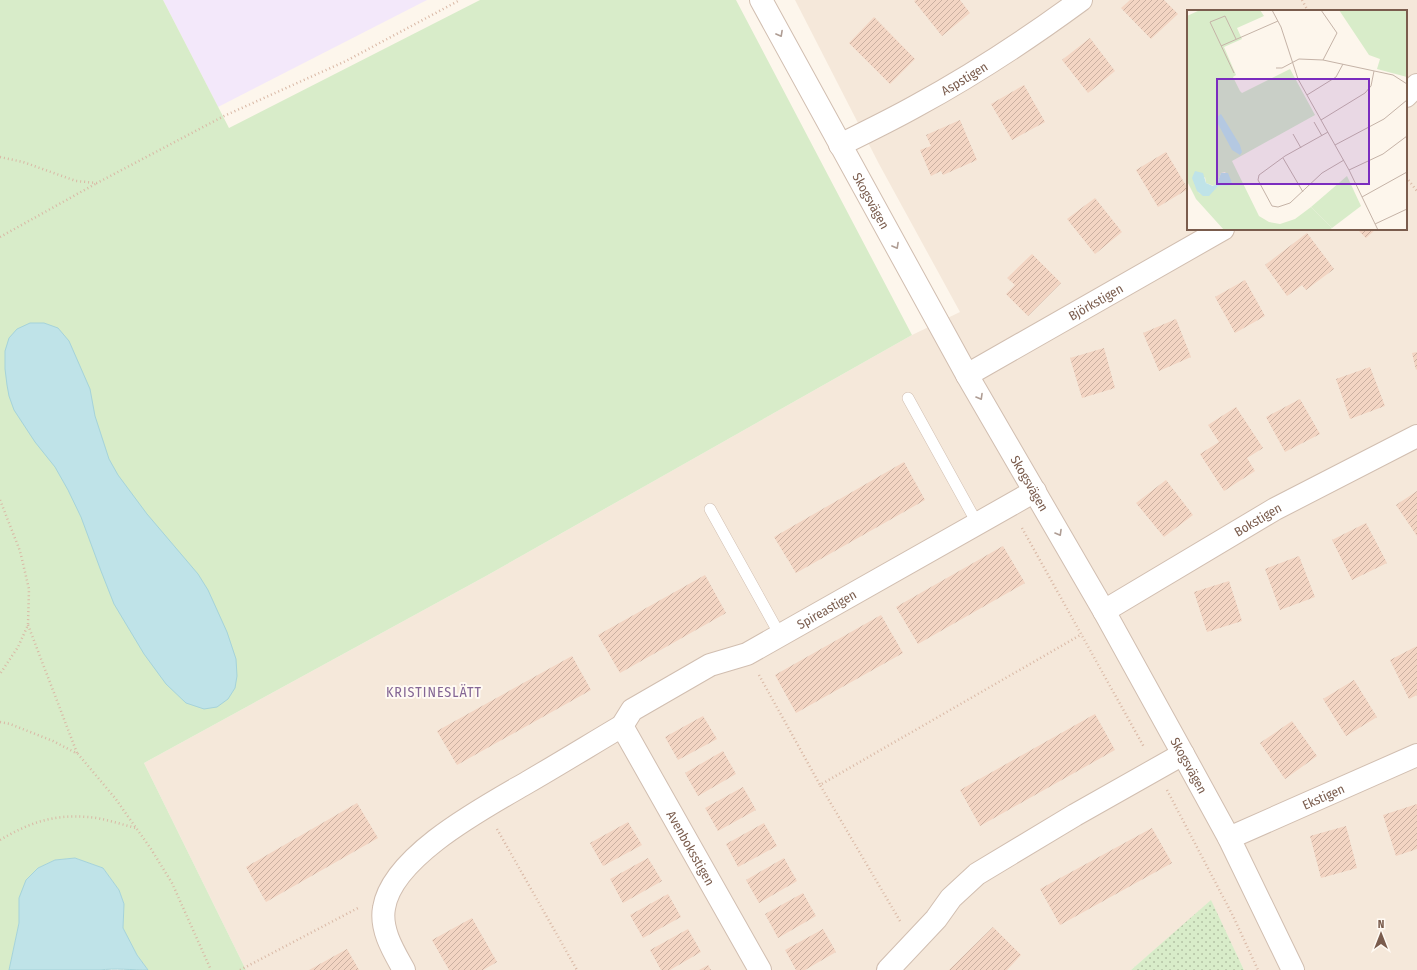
<svg xmlns="http://www.w3.org/2000/svg" width="1417" height="970" font-family="'Fira Sans Condensed',sans-serif">
	<style>
		.residential { fill: #f5e8da; fill-rule: evenodd }
		.education { fill: #f3e8fa }
		.green { fill: #d8ecc9 }
		.garden { fill: url(#garden-dots) }
		.water { fill: #bfe3e8; stroke: #a5d3da }
		.building { fill: url(#building-hatch) }
		.lines { fill: none; stroke-linecap: round; stroke-linejoin: round }
		.service-casing { stroke: #d1beb0; stroke-width: 12 }
		.minor-casing { stroke: #d1beb0; stroke-width: 24 }
		.path { stroke: #d9b8a5; stroke-width: 2.5; stroke-dasharray: 1 3; stroke-linecap: butt }
		.service { stroke: #fff; stroke-width: 11 }
		.minor { stroke: #fff; stroke-width: 22 }
		.oneway { stroke: #af9d94 }
		.labels { text-anchor: middle; dominant-baseline: central; stroke-width: 4; stroke-linejoin: round; paint-order: stroke }
		.street-label { font-size: 13px; fill: #7a5c4d; stroke: #fffaf3 }
		.neighbourhood-label { font-size: 14px; letter-spacing: 1px; fill: #846695; stroke: #fffaf3 }
		.inset-road { fill: none; stroke: #c5b3a7; stroke-width: 1 }
		.view { fill: #7b2cbf; fill-opacity: 0.15; stroke: #7b2cbf; stroke-width: 2 }
		.inset-edge { fill: none; stroke: #7a5c4d; stroke-width: 2 }
	</style>
	<defs>
		<pattern id="garden-dots" width="8" height="8" patternUnits="userSpaceOnUse"><rect width="8" height="8" fill="#d8ecc9"/><path d="M2 2h.1M6 6h.1" fill="none" stroke="#b4c2a5" stroke-width="1.8" stroke-linecap="round"/></pattern>
		<pattern id="building-hatch" width="6" height="6" patternUnits="userSpaceOnUse"><rect width="6" height="6" fill="#f3d5c3"/><path d="M-1 1l2-2M0 6l6-6M5 7l2-2" fill="none" stroke="#cab0a1"/></pattern>
	</defs>
	<rect width="100%" height="100%" fill="#fdf6ec"/>
	<path class="residential" d="M795 0H1417V970H1244L1211 901 1131 970H246L144 763 486 576 912 335 960 312 879 164ZM1188 11H1406V229H1188Z"/>
	<polygon class="education" points="163,0 427,0 218,107"/>
	<polygon class="green" points="0,0 163,0 229,128 480,0 736,0 912,335 486,576 144,763 246,970 148,970 137,955 123,928 124,904 119,890 103,868 75,858 55,860 38,868 19,898 19,923 9,970 0,970"/>
	<polygon class="garden" points="1211,900 1244,970 1131,970"/>
	<g class="water">
		<polygon points="30,323 44,323 58,328 69,341 90,389 95,416 109,459 118,475 147,514 198,574 208,590 227,632 236,659 237,676 235,688 228,699 217,707 204,709 186,703 166,684 144,654 114,604 101,571 81,517 68,490 55,467 35,442 14,410 9,396 7,385 5,369 5,351 9,338 17,329"/>
		<path d="M75 858 103 868 119 890 124 904 123 928 137 955 148 970C133 970 114 968 100 970H9L19 923V898L26 880 38 868 55 860Z"/>
	</g>
	<g class="building">
		<polygon points="916,0 960,0 970,13 942,36 914,1"/>
		<polygon points="1130,0 1164,0 1178,14 1151,39 1121,8"/>
		<polygon points="874,17 915,59 890,84 849,43"/>
		<polygon points="1090,38 1115,71 1088,93 1062,60"/>
		<polygon points="1024,85 1045,122 1012,140 991,104"/>
		<polygon points="960,120 977,160 943,175 941,171 931,176 920,150 931,146 926,135"/>
		<polygon points="1166,152 1188,189 1158,207 1136,170"/>
		<polygon points="1095,198 1122,232 1095,254 1067,219"/>
		<polygon points="1357,229 1376,229 1366,238"/>
		<polygon points="1307,233 1334,269 1306,290 1302,285 1287,296 1265,265"/>
		<polygon points="1032,254 1061,283 1028,316 1006,294 1015,285 1007,278"/>
		<polygon points="1245,280 1265,316 1235,333 1215,297"/>
		<polygon points="1176,319 1191,357 1159,371 1143,333"/>
		<polygon points="1104,348 1115,388 1082,398 1070,358"/>
		<polygon points="1417,352 1417,369 1416,370 1412,353"/>
		<polygon points="1370,367 1385,406 1350,419 1336,379"/>
		<polygon points="1300,399 1320,434 1285,452 1266,417"/>
		<polygon points="1236,407 1263,448 1247,458 1255,471 1224,491 1200,454 1219,442 1208,425"/>
		<polygon points="904,462 925,500 796,573 774,537"/>
		<polygon points="1166,480 1193,515 1164,537 1136,503"/>
		<polygon points="1417,491 1417,536 1396,505"/>
		<polygon points="1366,523 1387,563 1352,580 1332,540"/>
		<polygon points="1003,546 1025,583 918,644 896,607"/>
		<polygon points="1299,556 1315,597 1280,610 1265,569"/>
		<polygon points="705,575 726,613 620,673 598,635"/>
		<polygon points="1229,581 1242,621 1207,632 1194,592"/>
		<polygon points="881,615 903,653 796,713 775,675"/>
		<polygon points="1417,646 1417,695 1409,699 1390,660"/>
		<polygon points="572,656 591,690 457,765 437,731"/>
		<polygon points="1354,680 1377,717 1346,736 1323,699"/>
		<polygon points="1095,714 1115,750 980,826 960,790"/>
		<polygon points="703,716 717,739 678,760 665,737"/>
		<polygon points="1292,721 1317,756 1285,779 1260,743"/>
		<polygon points="723,751 736,774 698,796 685,773"/>
		<polygon points="743,787 756,810 718,831 705,808"/>
		<polygon points="357,803 378,838 266,902 246,867"/>
		<polygon points="1417,804 1417,849 1396,856 1383,815"/>
		<polygon points="628,822 642,845 603,866 590,843"/>
		<polygon points="764,823 777,846 738,867 726,844"/>
		<polygon points="1346,826 1357,868 1321,878 1310,836"/>
		<polygon points="1152,828 1172,863 1060,925 1040,889"/>
		<polygon points="648,858 662,881 623,903 610,879"/>
		<polygon points="784,858 797,881 759,903 746,880"/>
		<polygon points="803,893 816,916 778,938 765,914"/>
		<polygon points="668,894 681,917 643,938 630,915"/>
		<polygon points="472,918 497,962 483,970 449,970 432,940"/>
		<polygon points="993,927 1021,955 1007,970 949,970"/>
		<polygon points="688,929 701,952 670,970 661,970 650,950"/>
		<polygon points="823,929 836,952 805,970 796,970 785,950"/>
		<polygon points="347,949 359,970 309,970"/>
		<polygon points="708,965 711,970 699,970"/>
	</g>
	<g class="lines">
		<defs>
			<g id="service">
				<polyline points="908,398 977,523"/>
				<polyline points="710,509 780,635"/>
			</g>
			<g id="minor">
				<path id="s1" d="M761 0 967 375 1104 611 1183 754 1229 838 1293 970"/>
				<polyline points="1406,96 1417,85"/>
				<path id="s2" d="M840 145C866 132 891 120 916 106 973 75 1028 39 1081 0"/>
				<path id="s3" d="M967 375 1223 229"/>
				<path id="s4" d="M1104 611 1275 509 1417 436"/>
				<path id="s5" d="M622 726 760 970"/>
				<path id="s6" d="M1229 838 1417 755"/>
				<path id="s7" d="M404 970C394 952 380 930 384 908 392 856 485 807 528 782 559 764 590 745 622 726L632 710 710 665 747 654 1035 491"/>
				<polyline points="888,970 936,919 951,898 977,874 1075,815 1183,754"/>
			</g>
		</defs>
		<use href="#service" class="service-casing"/>
		<use href="#minor" class="minor-casing"/>
		<g class="path">
			<polyline points="1302,0 1308,11"/>
			<polyline points="0,157 23,162 76,181 97,183 224,116 346,61 460,0"/>
			<polyline points="1406,177 1417,191"/>
			<polyline points="0,237 97,183"/>
			<polyline points="0,500 20,551 29,589 28,625 18,647 0,674"/>
			<polyline points="1022,528 1144,747"/>
			<polyline points="28,625 77,753"/>
			<polyline points="759,675 820,785"/>
			<polyline points="0,722 10,724 53,741 78,754 115,798 151,849 172,883 211,970"/>
			<polyline points="1167,790 1233,916 1258,970"/>
			<polyline points="497,829 577,970"/>
			<path d="M0 840C29 823 53 814 88 817 103 818 120 824 136 828"/>
			<polyline points="900,921 820,785 1082,634"/>
			<polyline points="240,970 358,908"/>
		</g>
		<use href="#service" class="service"/>
		<use href="#minor" class="minor"/>
	</g>
	<defs><path id="oneway-chevron" d="M-2-3.5L2.5 0L-2 3.5" fill="none" stroke-width="1.6" stroke-linecap="round" stroke-linejoin="round"/></defs>
	<g class="oneway">
		<use href="#oneway-chevron" transform="translate(780 34) rotate(61)"/>
		<use href="#oneway-chevron" transform="translate(896 246) rotate(61)"/>
		<use href="#oneway-chevron" transform="translate(980 397) rotate(60)"/>
		<use href="#oneway-chevron" transform="translate(1059 533) rotate(60)"/>
	</g>
	<g class="labels">
		<g class="street-label">
			<text stroke="none"><textPath href="#s2" startOffset="141">Aspstigen</textPath></text>
			<text stroke="none"><textPath href="#s1" startOffset="229">Skogsvägen</textPath></text>
			<text stroke="none"><textPath href="#s3" startOffset="148">Björkstigen</textPath></text>
			<text stroke="none"><textPath href="#s1" startOffset="553">Skogsvägen</textPath></text>
			<text stroke="none"><textPath href="#s4" startOffset="179">Bokstigen</textPath></text>
			<text stroke="none"><textPath href="#s7" startOffset="611">Spireastigen</textPath></text>
			<text stroke="none"><textPath href="#s1" startOffset="877">Skogsvägen</textPath></text>
			<text stroke="none"><textPath href="#s6" startOffset="103">Ekstigen</textPath></text>
			<text stroke="none"><textPath href="#s5" startOffset="140">Avenboksstigen</textPath></text>
		</g>
		<g class="neighbourhood-label">
			<text x="434" y="692">KRISTINESLÄTT</text>
		</g>
	</g>
	<g transform="translate(1187 10)">
		<rect width="220" height="220" fill="#fdf6ec"/>
		<path d="M13 0H73L77 6 50 18 55 29 37 37 49 65 46 67 53 81 55 83 103 59 128 105 45 151 72 206 82 212 93 214 108 209 124 197 145 218 142 220H37L9 189 0 171V6ZM38 162 46 174 31 176 19 186 12 183 9 174 18 167 19 173 27 176 30 174 34 163ZM152 0H220V67L190 59 193 49 182 45Z" fill="#d8ecc9" fill-rule="evenodd"/>
		<path d="M160 166 174 196 145 218 124 197Z" fill="#d8ecc9"/>
		<path d="M34 104 53 135 55 142 53 145 45 140 31 114V106ZM8 161 16 163 19 173 26 176 30 174 34 163H41L46 175 31 176 22 186H16L10 181 5 168Z" fill="#bfe3e8"/>
		<path class="inset-road" d="M85 0 94 17 111 69 162 160 191 220M134 0 150 23 136 50M34 36 91 11M89 58H95L112 49 136 50 206 65 220 74M47 63 23 12 38 6 49 29M120 85 149 67 156 54M134 110 178 83 184 76 187 61M127 112 135 126M141 122 98 146 72 165 71 170 85 196 91 197 103 193 135 163 157 150M106 124 114 138M148 135 197 109 220 90M96 148 116 182M162 160 196 144 220 126M175 187 220 162M188 214 220 199"/>
		<path class="view" d="M30 69H182V174H30Z"/>
		<rect width="220" height="220" class="inset-edge"/>
	</g>
	<g transform="translate(1381 934)" stroke="#fffaf3" stroke-width="3" paint-order="stroke">
	<path d="M0-3L7 15L0 10L-7 15Z" fill="#7a5c4d"/>
	<text y="-6" font-size="11" font-weight="bold" text-anchor="middle" fill="#7a5c4d">N</text>
	</g>
</svg>
